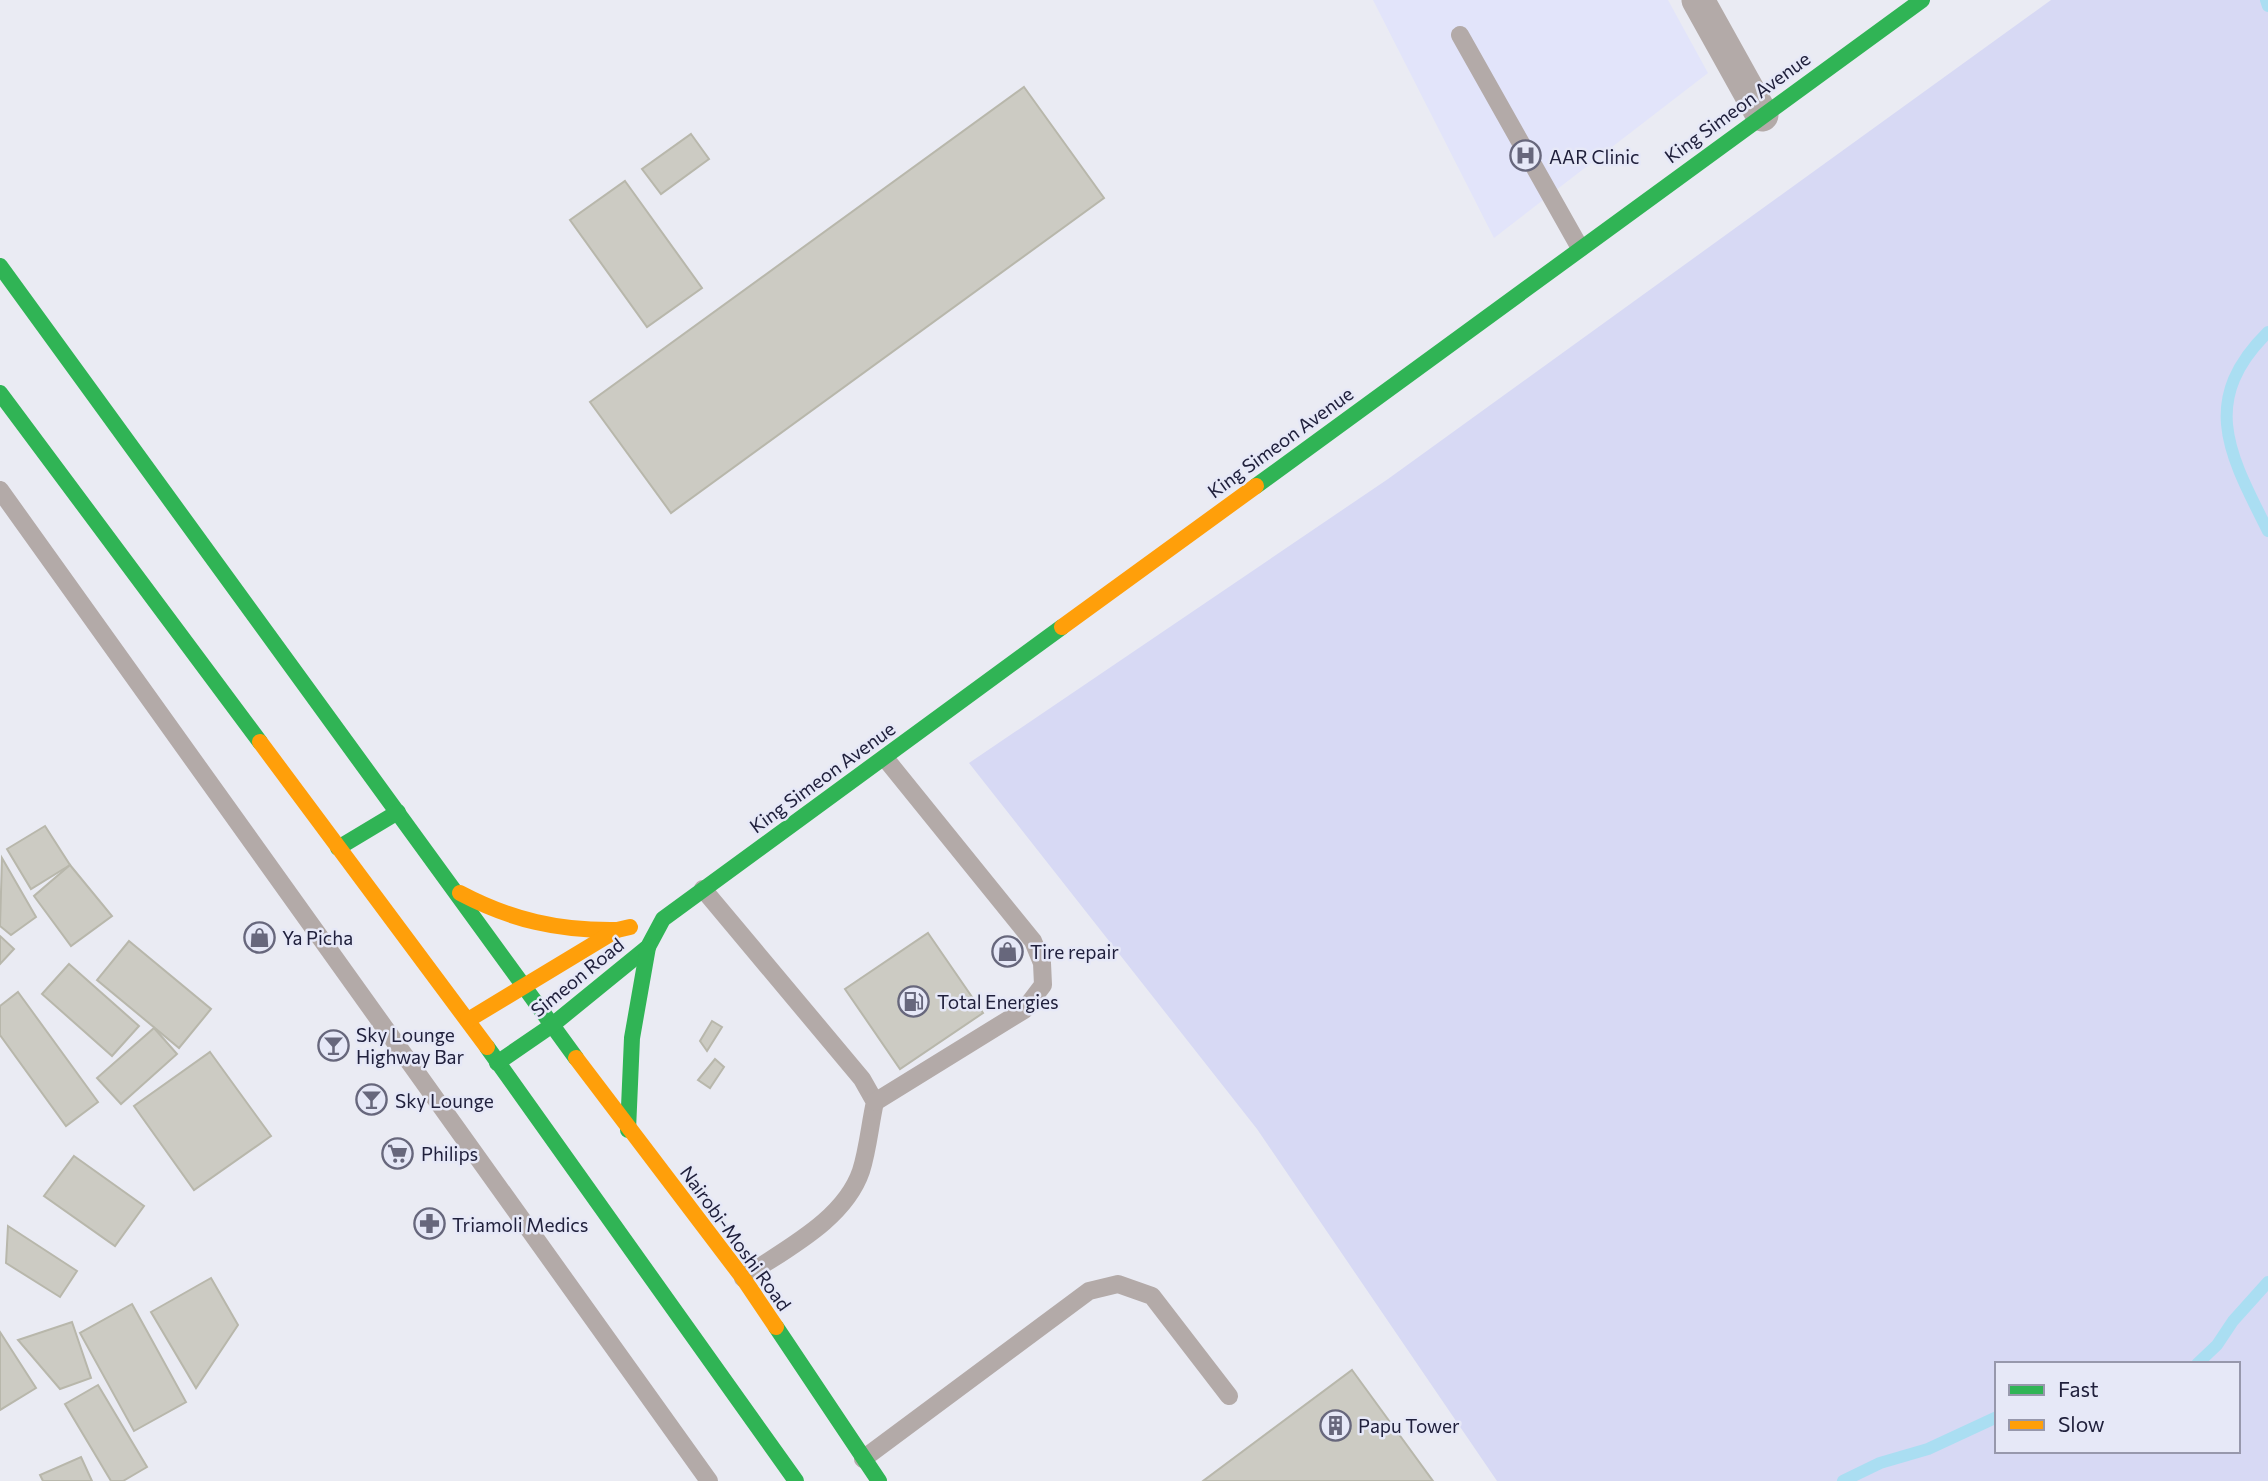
<svg xmlns="http://www.w3.org/2000/svg" width="2268" height="1481" font-family="Commissioner,sans-serif">
	<style>
		.built { fill: #e2e4fa }
		.green { fill: #d7d9f4; fill-rule: evenodd }
		.lines { fill: none; stroke-linecap: round; stroke-linejoin: round }
		.stream { stroke: #aadef2; stroke-width: 12 }
		.building { fill: #cccbc3; stroke: #b8b7ab; stroke-width: 2 }
		.lane { stroke: #b3aaa8; stroke-width: 18 }
		.street { stroke: #b3aaa8; stroke-width: 33 }
		.fast { stroke: #30b455; stroke-width: 16 }
		.slow { stroke: #ff9f0a; stroke-width: 16 }
		.labels { text-anchor: middle; dominant-baseline: central; stroke-width: 5; stroke-linejoin: round; paint-order: stroke }
		.street-label { font-size: 19px; fill: #20203c; stroke: #e6e8f7 }
		.poi-label { font-size: 19px; fill: #20203c; stroke: #e6e8f7; text-anchor: start }
	</style>
	<rect width="100%" height="100%" fill="#eaebf3"/>
	<polygon class="built" points="1373,0 1668,0 1708,73 1494,238"/>
	<path class="green" d="M2051 0H2268V1481H1497L1257 1129 969 763 1388 479ZM1997 1364H2238V1451H1997Z"/>
	<g class="lines">
		<g class="stream">
			<polyline points="2266,0 2268,6"/>
			<path d="M2268 332C2198 401 2230 455 2268 531"/>
			<polyline points="2197,1364 2217,1345 2233,1321 2268,1282"/>
			<polyline points="1843,1481 1880,1463 1928,1449 1997,1417"/>
		</g>
	</g>
	<g class="building">
		<polygon points="1024,87 1104,198 671,513 590,402"/>
		<polygon points="691,134 709,159 661,194 642,169"/>
		<polygon points="625,181 702,288 647,327 570,220"/>
		<polygon points="45,826 70,865 31,889 7,849"/>
		<polygon points="2,858 36,917 11,935 0,926"/>
		<polygon points="70,865 112,916 71,946 34,896"/>
		<polygon points="928,933 983,1013 900,1069 845,989"/>
		<polygon points="0,936 14,949 0,964"/>
		<polygon points="129,941 211,1009 179,1048 97,980"/>
		<polygon points="69,964 139,1026 112,1056 42,994"/>
		<polygon points="18,992 98,1102 66,1126 0,1035 0,1006"/>
		<polygon points="712,1021 722,1027 707,1051 700,1041"/>
		<polygon points="154,1028 177,1054 121,1104 97,1078"/>
		<polygon points="210,1052 271,1136 194,1190 134,1106"/>
		<polygon points="715,1059 724,1067 710,1088 698,1080"/>
		<polygon points="74,1156 144,1206 115,1246 44,1196"/>
		<polygon points="8,1226 77,1271 60,1297 6,1263"/>
		<polygon points="211,1278 238,1325 196,1388 151,1312"/>
		<polygon points="132,1304 186,1402 134,1431 80,1333"/>
		<polygon points="72,1322 91,1378 60,1389 18,1340"/>
		<polygon points="0,1332 36,1388 0,1410"/>
		<polygon points="1352,1370 1433,1481 1203,1481"/>
		<polygon points="98,1385 147,1467 123,1481 111,1481 65,1404"/>
		<polygon points="81,1457 92,1481 43,1481 40,1475"/>
	</g>
	<g class="lines">
		<g class="lane">
			<polyline points="1460,35 1580,248"/>
			<polyline points="0,490 709,1481"/>
			<path d="M703 889 862 1079 875 1102C870 1124 868 1149 861 1171 844 1221 783 1250 743 1278"/>
			<polyline points="875,1102 1024,1010 1043,985 1042,963 1033,941 885,758"/>
			<polyline points="863,1459 1089,1291 1118,1284 1152,1296 1229,1396"/>
		</g>
		<polyline class="street" points="1698,0 1762,115"/>
		<g class="fast">
			<polyline points="0,266 576,1058"/>
			<polyline points="0,393 260,742"/>
			<polyline points="1256,486 1922,0"/>
			<polyline points="338,848 398,812"/>
			<polyline points="487,1047 796,1481"/>
			<polyline points="497,1063 551,1026 648,947 663,919 1062,627"/>
			<polyline points="628,1130 632,1038 648,947"/>
			<polyline points="776,1327 879,1481"/>
		</g>
		<g class="slow">
			<polyline points="1062,627 1256,486"/>
			<polyline points="260,742 487,1047"/>
			<path d="M460 893C511 920 559 931 617 930"/>
			<polyline points="468,1020 617,930 630,927"/>
			<polyline points="576,1058 743,1278 776,1327"/>
		</g>
	</g>
	<defs>
		<symbol id="hospital-ring" viewBox="-11 -11 22 22"><circle r="9.5" fill="#e6e8f7" stroke="#67677c" stroke-width="1.5"/><path d="M-5-5h3v3.5h4V-5h3V5h-3V1.5h-4V5h-3Z" fill="#67677c"/></symbol>
		<symbol id="shop-ring" viewBox="-11 -11 22 22"><circle r="9.5" fill="#e6e8f7" stroke="#67677c" stroke-width="1.5"/><path d="M-5-2.5h2.3a2.7 3.5 0 0 1 5.4 0H5L5.5 6h-11ZM-1.5-2.5h3a1.5 2.3 0 0 0-3 0Z" fill="#67677c"/></symbol>
		<symbol id="fuel-ring" viewBox="-11 -11 22 22"><circle r="9.5" fill="#e6e8f7" stroke="#67677c" stroke-width="1.5"/><path d="M-5.5-6h7V0h2V4h1.3V-2.5L3-4.5l.8-.8L6-3V5H2.5V1h-1V6h-7ZM-4.2-4.7v3.2H.2V-4.7Z" fill="#67677c"/></symbol>
		<symbol id="bar-ring" viewBox="-11 -11 22 22"><circle r="9.5" fill="#e6e8f7" stroke="#67677c" stroke-width="1.5"/><path d="M-6-5H6L.8 .8V4.5H3.5V6h-7V4.5H-.8V.8Z" fill="#67677c"/></symbol>
		<symbol id="supermarket-ring" viewBox="-11 -11 22 22"><circle r="9.5" fill="#e6e8f7" stroke="#67677c" stroke-width="1.5"/><path d="M-6-5.5h2.5l.6 2H6L4.5 2H-2.5L-4.4-4H-6ZM-1.5 3.2a1.3 1.3 0 1 0 .1 0ZM3 3.2a1.3 1.3 0 1 0 .1 0Z" fill="#67677c"/></symbol>
		<symbol id="pharmacy-ring" viewBox="-11 -11 22 22"><circle r="9.5" fill="#e6e8f7" stroke="#67677c" stroke-width="1.5"/><path d="M-2-6h4v4h4v4h-4v4h-4v-4h-4v-4h4Z" fill="#67677c"/></symbol>
		<symbol id="building-ring" viewBox="-11 -11 22 22"><circle r="9.5" fill="#e6e8f7" stroke="#67677c" stroke-width="1.5"/><path d="M-4-6H4V6H1V3H-1V6H-4ZM-2.5-4.3h1.7v1.8h-1.7ZM.8-4.3h1.7v1.8H.8ZM-2.5-1h1.7V.8h-1.7ZM.8-1h1.7V.8H.8Z" fill="#67677c"/></symbol>
	</defs>
	<g fill-rule="evenodd">
		<use href="#hospital-ring" x="1508" y="138" width="35" height="35"/>
		<use href="#shop-ring" x="242" y="920" width="35" height="35"/>
		<use href="#shop-ring" x="990" y="934" width="35" height="35"/>
		<use href="#fuel-ring" x="896" y="984" width="35" height="35"/>
		<use href="#bar-ring" x="316" y="1028" width="35" height="35"/>
		<use href="#bar-ring" x="354" y="1082" width="35" height="35"/>
		<use href="#supermarket-ring" x="380" y="1136" width="35" height="35"/>
		<use href="#pharmacy-ring" x="412" y="1206" width="35" height="35"/>
		<use href="#building-ring" x="1318" y="1408" width="35" height="35"/>
	</g>
	<g class="labels">
		<g class="street-label">
			<text transform="translate(1737 107) rotate(-36)">King Simeon Avenue</text>
			<text transform="translate(1280 442) rotate(-36)">King Simeon Avenue</text>
			<text transform="translate(822 777) rotate(-36)">King Simeon Avenue</text>
			<text transform="translate(577 977) rotate(-39)">Simeon Road</text>
			<text transform="translate(736 1238) rotate(54)">Nairobi-Moshi Road</text>
		</g>
		<g class="poi-label">
			<text x="1549" y="156">AAR Clinic</text>
			<text x="282" y="937">Ya Picha</text>
			<text x="1030" y="951">Tire repair</text>
			<text x="937" y="1001">Total Energies</text>
			<text x="356" y="1034">Sky Lounge<tspan x="356" dy="22">Highway Bar</tspan></text>
			<text x="395" y="1100">Sky Lounge</text>
			<text x="421" y="1153">Philips</text>
			<text x="452" y="1224">Triamoli Medics</text>
			<text x="1358" y="1425">Papu Tower</text>
		</g>
	</g>
	<rect x="1995" y="1362" width="245" height="91" fill="#e6e8f7" stroke="#9798ac" stroke-width="2"/>
	<rect x="2009" y="1385" width="35" height="10" fill="#30b455" stroke="#9798ac" stroke-width="2"/>
	<text x="2058" y="1397" font-size="21" fill="#20203c">Fast</text>
	<rect x="2009" y="1420" width="35" height="10" fill="#ff9f0a" stroke="#9798ac" stroke-width="2"/>
	<text x="2058" y="1432" font-size="21" fill="#20203c">Slow</text>
</svg>
